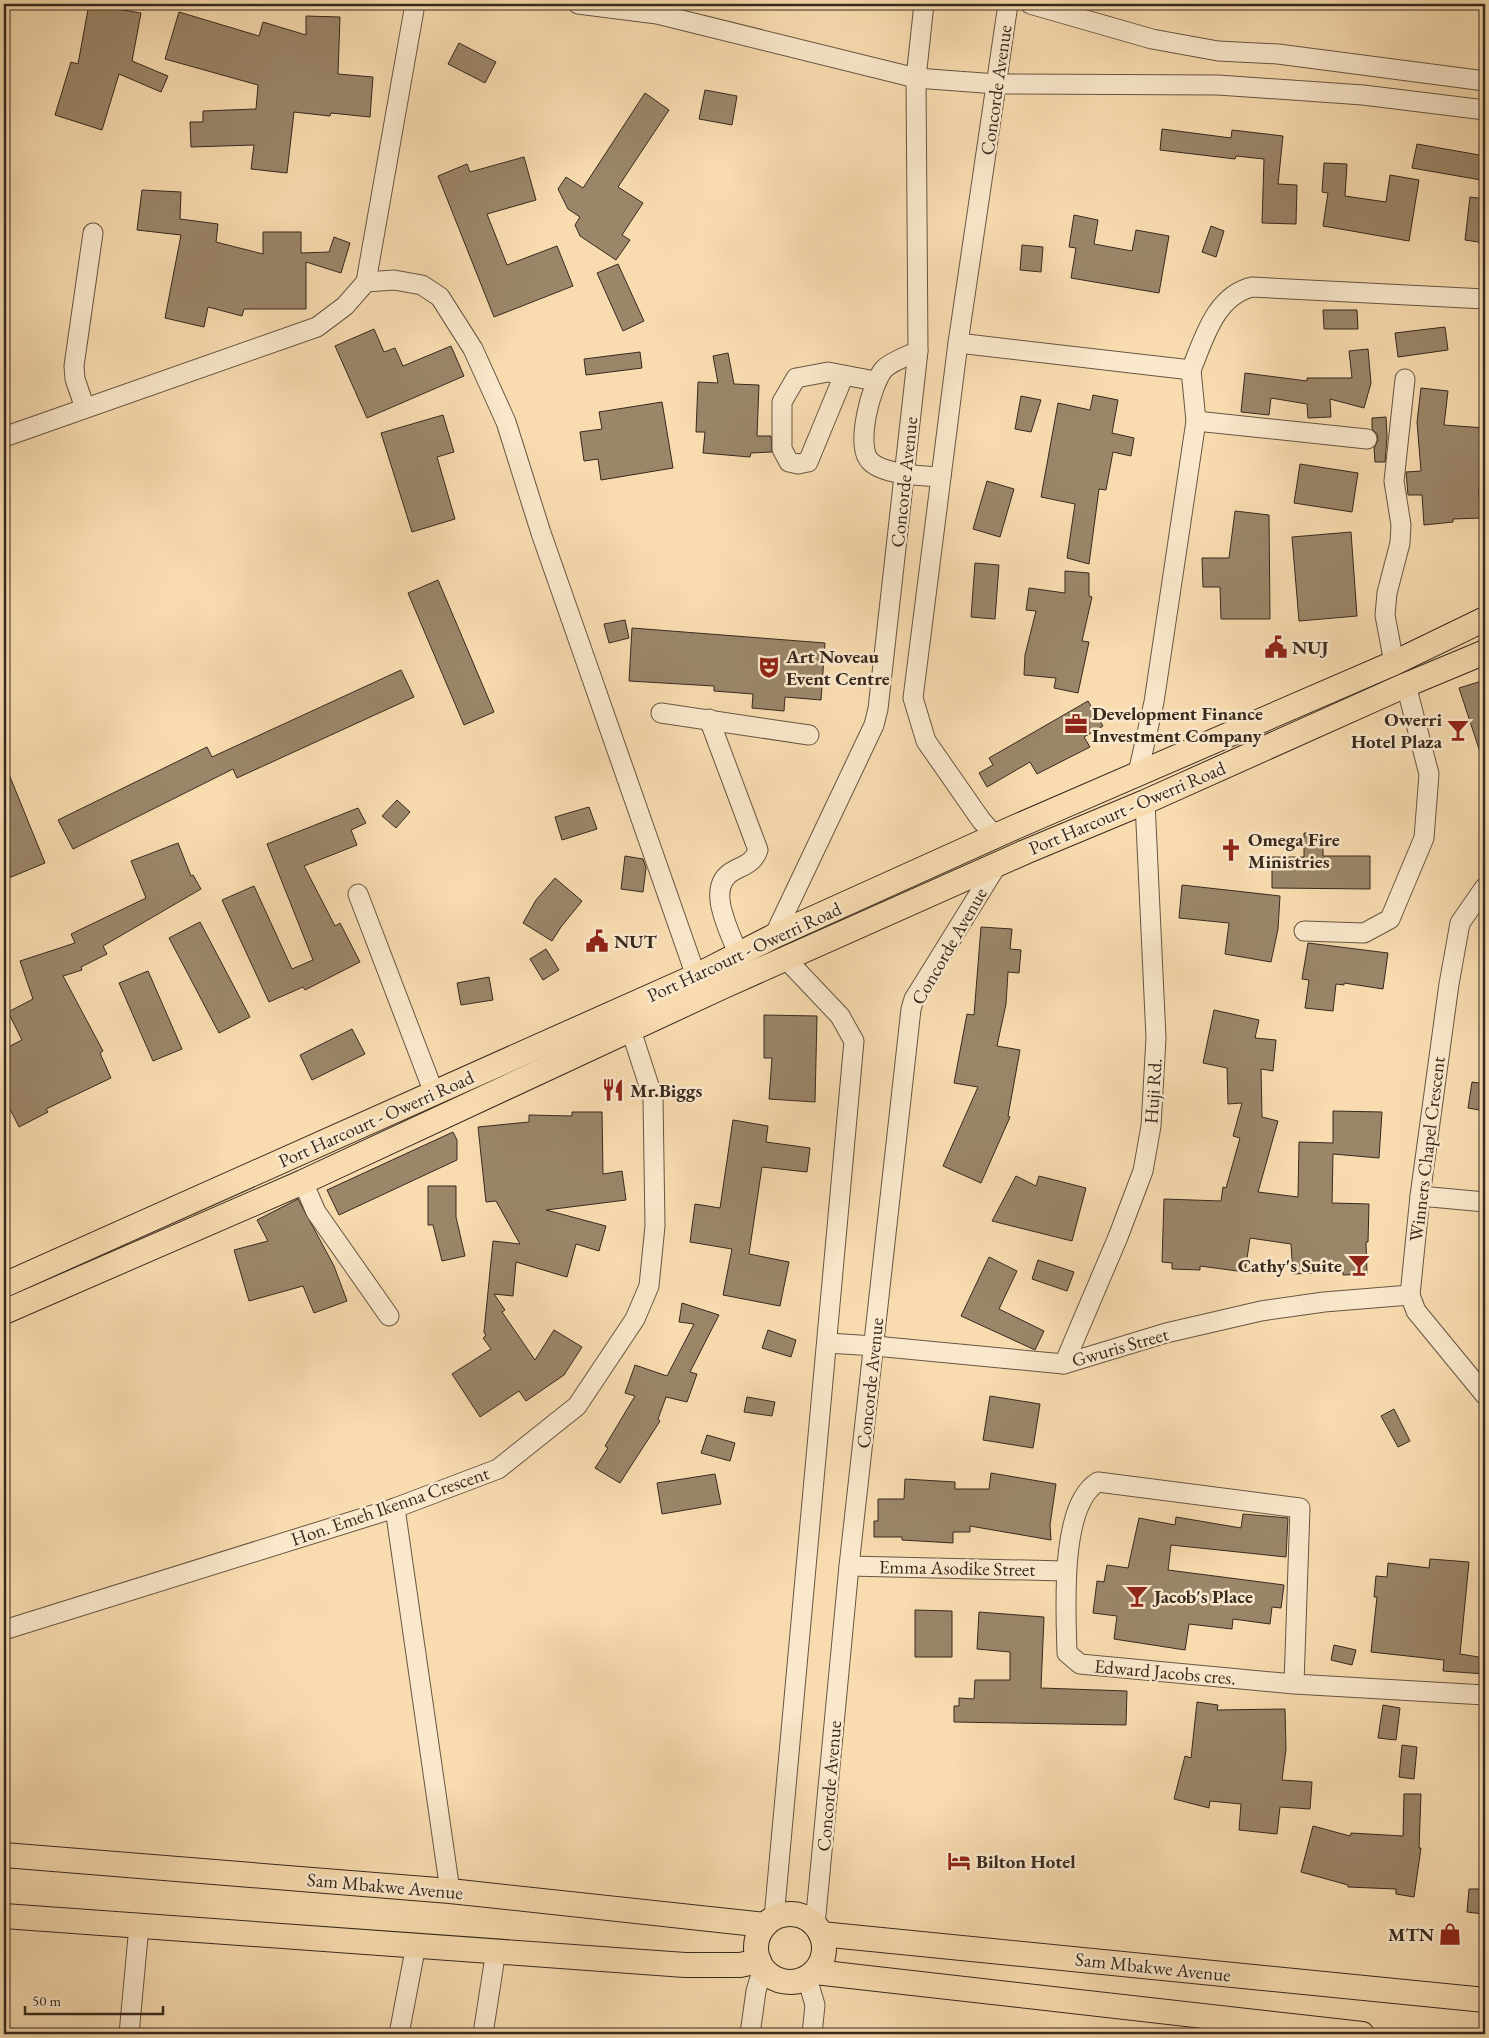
<svg xmlns="http://www.w3.org/2000/svg" width="1489" height="2038" font-family="'EB Garamond',serif">
	<style>
		.building { fill: #9b866a; stroke: #36291e }
		.lines { fill: none; stroke-linecap: round; stroke-linejoin: round }
		.minor-casing { stroke: #665642; stroke-width: 21 }
		.major-casing { stroke: #36291e; stroke-width: 26 }
		.minor { stroke: #fae8cc; stroke-width: 19 }
		.major { stroke: #f8dcb0; stroke-width: 24 }
		.labels { text-anchor: middle; dominant-baseline: central; stroke-width: 5; stroke-linejoin: round; paint-order: stroke }
		.street-label { font-size: 19px; fill: #36291e; stroke: #fae8cc }
		.poi-label { font-size: 19px; font-weight: bold; fill: #36291e; stroke: #fae8cc; text-anchor: start }
	</style>
	<rect width="100%" height="100%" fill="#f8dcb0"/>
	<filter id="stains"><feTurbulence type="fractalNoise" baseFrequency=".004" numOctaves="4"/><feColorMatrix values="0 0 0 0 .2 0 0 0 0 .09 0 0 0 0 .02 0 0 0 .5 -.17"/></filter>
	<radialGradient id="worn" r=".72"><stop offset=".6" stop-color="#630" stop-opacity="0"/><stop offset="1" stop-color="#630" stop-opacity=".3"/></radialGradient>
	<g class="building">
		<polygon points="89,4 141,13 132,61 168,76 161,92 119,74 102,130 55,115 71,62 78,64"/>
		<polygon points="179,12 259,36 263,22 306,35 306,16 340,17 338,74 373,77 370,117 331,113 330,116 294,112 287,173 251,169 254,145 191,147 190,122 203,122 203,111 256,109 258,85 165,59"/>
		<polygon points="459,43 496,62 485,83 448,64"/>
		<polygon points="705,90 737,96 732,125 699,119"/>
		<polygon points="645,93 669,110 618,187 643,203 622,235 630,240 616,260 580,236 575,225 580,217 568,209 558,189 566,177 583,188"/>
		<polygon points="1162,129 1231,138 1232,130 1283,136 1278,184 1297,185 1296,224 1262,223 1264,159 1236,156 1235,159 1160,150"/>
		<polygon points="1417,144 1485,156 1481,180 1412,168"/>
		<polygon points="524,157 536,200 487,214 507,265 557,246 573,286 494,317 438,176 467,164 470,172"/>
		<polygon points="1324,163 1347,164 1345,196 1386,202 1390,175 1419,180 1409,241 1323,226 1328,193 1322,192"/>
		<polygon points="142,190 181,192 180,219 218,224 216,242 263,254 263,232 301,232 301,253 329,252 334,237 350,243 341,273 306,262 306,309 244,309 242,316 208,307 204,327 165,318 181,235 137,230"/>
		<polygon points="1470,197 1485,199 1485,243 1465,240"/>
		<polygon points="1074,215 1098,220 1094,244 1132,251 1136,230 1169,236 1159,293 1071,278 1076,248 1069,247"/>
		<polygon points="1211,226 1224,231 1216,257 1202,252"/>
		<polygon points="1022,245 1043,247 1041,272 1020,270"/>
		<polygon points="618,264 644,321 623,331 597,273"/>
		<polygon points="1323,310 1357,310 1358,329 1324,329"/>
		<polygon points="1445,327 1448,350 1398,357 1395,333"/>
		<polygon points="374,329 384,352 395,348 403,366 451,346 464,376 367,418 335,346"/>
		<polygon points="1368,349 1371,383 1364,408 1330,399 1331,417 1308,418 1307,404 1271,398 1269,415 1241,412 1245,373 1307,381 1307,378 1352,378 1349,351"/>
		<polygon points="640,352 642,368 586,375 584,359"/>
		<polygon points="728,353 734,384 759,385 757,436 771,436 772,452 751,453 750,457 703,453 705,432 696,432 698,382 718,383 713,356"/>
		<polygon points="1421,388 1448,391 1444,425 1485,428 1482,456 1485,456 1485,479 1484,489 1479,488 1480,518 1453,519 1453,522 1424,525 1422,495 1408,495 1406,472 1421,471 1417,422"/>
		<polygon points="1093,395 1118,400 1112,433 1134,438 1131,456 1113,452 1106,490 1099,489 1089,564 1067,558 1075,504 1041,497 1058,403 1090,410"/>
		<polygon points="1021,396 1041,400 1031,432 1015,429"/>
		<polygon points="662,402 673,468 601,480 598,459 584,461 580,432 602,429 599,412"/>
		<polygon points="443,415 454,452 437,457 455,519 412,532 381,433"/>
		<polygon points="1386,417 1387,437 1385,462 1375,462 1374,448 1378,440 1377,434 1372,429 1372,418"/>
		<polygon points="1300,464 1358,473 1352,512 1294,503"/>
		<polygon points="987,481 1014,489 1000,537 973,529"/>
		<polygon points="1235,511 1269,515 1270,619 1221,619 1220,587 1203,587 1202,558 1229,558"/>
		<polygon points="1351,532 1357,616 1299,621 1292,537"/>
		<polygon points="975,563 999,565 995,619 971,617"/>
		<polygon points="1065,571 1089,573 1089,596 1092,597 1082,641 1089,642 1078,693 1054,688 1056,678 1024,675 1025,655 1036,611 1026,610 1029,588 1065,593"/>
		<polygon points="438,580 494,712 464,725 408,593"/>
		<polygon points="625,620 629,638 609,643 604,624"/>
		<polygon points="632,628 825,643 821,700 785,697 784,711 752,708 753,694 714,691 714,686 629,681"/>
		<polygon points="401,670 414,697 237,778 233,769 73,849 58,820 207,747 212,757"/>
		<polygon points="1485,680 1485,758 1482,758 1459,688"/>
		<polygon points="1088,701 1103,726 1084,737 1090,747 1037,774 1030,762 987,787 979,773 993,765 989,758"/>
		<polygon points="4,762 45,863 4,880"/>
		<polygon points="397,800 410,812 396,828 382,816"/>
		<polygon points="589,807 597,829 562,840 555,817"/>
		<polygon points="358,808 366,823 351,830 357,845 304,866 335,926 340,923 360,962 305,990 303,987 269,1002 222,900 254,886 292,969 313,960 267,844"/>
		<polygon points="1304,833 1323,833 1323,856 1370,856 1370,889 1272,888 1272,857 1304,857"/>
		<polygon points="178,843 191,876 193,875 201,889 103,946 107,954 81,967 82,970 63,976 103,1051 100,1053 111,1078 46,1109 48,1112 19,1127 4,1097 4,1049 22,1040 8,1012 33,999 20,961 75,943 71,934 146,898 131,861"/>
		<polygon points="625,856 643,859 646,868 643,892 621,889"/>
		<polygon points="555,878 582,901 561,927 552,941 523,923 536,900"/>
		<polygon points="1182,885 1280,896 1278,929 1271,962 1225,954 1229,923 1179,918"/>
		<polygon points="200,922 250,1017 219,1033 169,938"/>
		<polygon points="981,927 1012,929 1010,949 1021,950 1019,973 1008,972 1006,1004 997,1046 1020,1050 1008,1116 1010,1117 981,1183 943,1166 978,1087 954,1083 967,1014 974,1015"/>
		<polygon points="1308,943 1388,953 1383,989 1344,983 1344,985 1336,984 1333,1011 1305,1008 1309,980 1302,979"/>
		<polygon points="546,949 559,970 543,980 530,959"/>
		<polygon points="148,971 182,1049 153,1061 119,983"/>
		<polygon points="489,977 493,1000 461,1005 457,983"/>
		<polygon points="1214,1010 1259,1020 1255,1038 1276,1040 1273,1071 1261,1069 1262,1117 1278,1121 1258,1192 1298,1197 1299,1142 1333,1143 1333,1111 1382,1112 1379,1158 1333,1154 1332,1203 1369,1204 1368,1242 1366,1242 1367,1274 1343,1275 1343,1272 1293,1274 1291,1244 1250,1238 1245,1272 1200,1266 1200,1270 1172,1269 1172,1263 1162,1262 1164,1199 1221,1201 1223,1187 1226,1188 1240,1138 1233,1136 1242,1103 1228,1104 1227,1068 1203,1063"/>
		<polygon points="764,1015 817,1016 815,1102 769,1099 772,1058 764,1058"/>
		<polygon points="352,1029 365,1054 312,1080 300,1055"/>
		<polygon points="1472,1082 1485,1084 1485,1111 1468,1108"/>
		<polygon points="572,1112 602,1112 603,1174 622,1171 626,1200 546,1210 606,1226 599,1251 576,1244 567,1277 516,1262 513,1296 494,1294 505,1310 502,1312 535,1360 554,1330 582,1347 564,1375 526,1401 519,1391 480,1417 452,1374 491,1349 483,1338 486,1336 484,1332 493,1241 520,1244 496,1201 486,1202 478,1127 529,1122 529,1115 572,1116"/>
		<polygon points="733,1120 768,1126 766,1142 810,1148 807,1172 762,1167 749,1254 789,1262 780,1306 723,1295 732,1249 690,1242 695,1204 720,1208"/>
		<polygon points="453,1132 457,1140 457,1160 339,1215 327,1190"/>
		<polygon points="1016,1176 1036,1186 1039,1176 1086,1188 1072,1241 992,1221"/>
		<polygon points="428,1186 456,1186 456,1217 465,1256 442,1261 433,1225 428,1225"/>
		<polygon points="298,1199 334,1266 347,1301 314,1313 303,1286 249,1301 234,1250 268,1241 257,1220"/>
		<polygon points="989,1257 1017,1271 999,1309 1044,1331 1035,1350 961,1316"/>
		<polygon points="1038,1260 1074,1272 1067,1291 1032,1279"/>
		<polygon points="682,1303 719,1315 690,1372 697,1374 687,1402 666,1397 658,1419 660,1421 620,1483 595,1468 608,1448 605,1446 635,1396 625,1393 635,1365 667,1376 694,1324 679,1322"/>
		<polygon points="768,1330 796,1340 791,1357 762,1348"/>
		<polygon points="990,1396 1040,1404 1033,1448 983,1440"/>
		<polygon points="747,1397 775,1402 772,1416 744,1412"/>
		<polygon points="1394,1409 1410,1441 1398,1447 1381,1416"/>
		<polygon points="707,1435 735,1443 730,1461 701,1453"/>
		<polygon points="991,1473 1056,1484 1050,1525 1051,1540 970,1526 970,1532 953,1532 953,1543 902,1540 902,1537 874,1537 874,1521 878,1521 878,1499 904,1499 905,1479 955,1482 955,1489 989,1489"/>
		<polygon points="715,1474 721,1504 662,1514 657,1483"/>
		<polygon points="1243,1514 1288,1518 1286,1557 1171,1545 1168,1570 1284,1585 1281,1608 1272,1607 1270,1624 1233,1619 1232,1629 1189,1624 1185,1650 1114,1639 1117,1616 1093,1613 1097,1581 1104,1582 1107,1565 1128,1568 1139,1518 1175,1525 1176,1517 1241,1528"/>
		<polygon points="1430,1559 1469,1562 1460,1654 1485,1658 1485,1674 1443,1671 1444,1660 1371,1652 1377,1597 1374,1597 1376,1576 1387,1577 1388,1563 1429,1568"/>
		<polygon points="915,1610 952,1611 952,1657 915,1657"/>
		<polygon points="979,1612 1044,1617 1041,1688 1127,1691 1126,1725 954,1722 954,1706 959,1706 959,1698 974,1699 975,1680 1010,1680 1010,1652 977,1649"/>
		<polygon points="1334,1645 1356,1650 1352,1665 1331,1660"/>
		<polygon points="1197,1702 1218,1705 1217,1710 1285,1709 1286,1749 1282,1780 1312,1782 1310,1809 1280,1807 1277,1834 1239,1830 1241,1804 1210,1801 1209,1808 1174,1799 1185,1756 1191,1758"/>
		<polygon points="1383,1705 1400,1708 1396,1740 1378,1738"/>
		<polygon points="1402,1745 1417,1747 1414,1779 1399,1777"/>
		<polygon points="1404,1794 1421,1794 1419,1848 1421,1848 1414,1897 1396,1894 1396,1889 1348,1887 1348,1885 1301,1872 1313,1826 1350,1836 1351,1833 1403,1836"/>
		<polygon points="1469,1889 1485,1889 1483,1914 1467,1912"/>
	</g>
	<g class="lines">
		<defs>
			<g id="minor">
				<polyline points="578,4 657,14 916,78 997,84 1218,85 1363,95 1485,110"/>
				<polyline points="1030,4 1152,39 1218,51 1278,54 1485,81"/>
				<polyline points="366,282 415,4"/>
				<path d="M958 343 1191 370C1204 339 1215 296 1252 287L1485 299"/>
				<path d="M918 351C908 356 892 361 884 369 871 384 855 446 870 461 883 475 923 476 941 477"/>
				<polyline points="844,375 808,462 798,464 789,462 782,449 782,402 796,378 828,372 875,381"/>
				<polyline points="85,408 75,379 74,366 93,233"/>
				<polyline points="1196,421 1367,439"/>
				<polyline points="4,437 317,327 345,306 366,282 394,280 422,285 440,297 473,349 506,422 541,533 696,976"/>
				<polyline points="1394,663 1385,615 1387,593 1400,543 1401,525 1394,481 1405,379"/>
				<polyline points="661,713 809,735"/>
				<path d="M709 719 758 850C754 862 745 865 735 870 703 885 730 931 738 954"/>
				<polyline points="1138,773 1154,702 1196,421 1191,370"/>
				<polyline points="996,837 981,820 926,741 913,698 958,343 1008,4"/>
				<polyline points="1485,887 1460,923 1449,984 1420,1196 1410,1295 1416,1311 1485,1395"/>
				<polyline points="358,894 434,1093"/>
				<polyline points="1304,931 1364,933 1390,919 1424,838 1429,774 1406,685"/>
				<polyline points="774,936 874,725 878,709 918,351 916,78 924,4"/>
				<polyline points="303,1182 316,1212 389,1316"/>
				<polyline points="1420,1196 1485,1202"/>
				<polyline points="827,1343 875,1346 1064,1364 1166,1333 1261,1311 1324,1302 1410,1295"/>
				<polyline points="1064,1364 1118,1237 1143,1171 1151,1126 1156,1038 1145,802"/>
				<polyline points="395,1508 450,1891"/>
				<polyline points="849,1566 1065,1571"/>
				<polyline points="4,1630 395,1508 498,1469 577,1406 635,1319 649,1286 655,1226 653,1098 627,1018"/>
				<path d="M1294 1684 1300 1508 1098 1482C1059 1505 1066 1612 1067 1653L1080 1664 1294 1684 1485 1695"/>
				<polyline points="774,1918 854,1041 840,1016 786,959"/>
				<polyline points="815,1925 849,1566 911,1009 914,999 997,865"/>
				<polyline points="807,1978 815,2005 812,2034"/>
				<polyline points="129,2034 139,1926"/>
				<polyline points="399,2034 416,1945"/>
				<polyline points="483,2034 496,1950"/>
				<polyline points="750,2034 756,1991 763,1968"/>
			</g>
			<g id="major">
				<polyline points="4,1285 696,976 774,936 1013,828 1394,663 1485,619"/>
				<polyline points="4,1312 303,1182 724,986 1025,852 1145,802 1406,685 1485,652"/>
				<polyline points="4,1855 450,1891 765,1925"/>
				<circle cx="790" cy="1948" r="34"/>
				<polyline points="4,1916 685,1965 740,1965 759,1961"/>
				<polyline points="821,1934 1485,2000"/>
				<polyline points="815,1972 1362,2034"/>
			</g>
		</defs>
		<use href="#minor" class="minor-casing"/>
		<use href="#major" class="major-casing"/>
		<use href="#minor" class="minor"/>
		<use href="#major" class="major"/>
	</g>
	<defs>
		<symbol id="civic-bare" viewBox="-9 -9 18 18"><path d="M-.6-6.5H3V-4.5H.6V-3L4-1V1h2V6H-6V1h2V-1L-.6-3ZM-1.2 2.5V6h2.4V2.5Z" fill="#8f2418" stroke="#fae8cc" stroke-width="2.5" paint-order="stroke"/></symbol>
		<symbol id="theatre-bare" viewBox="-9 -9 18 18"><path d="M-5-5.5Q0-4 5-5.5V0Q5 5 0 6Q-5 5-5 0ZM-3.3-2.5H-1v1.5H-3.3ZM1-2.5H3.3v1.5H1ZM-2.8 1Q0 5.5 2.8 1Z" fill="#8f2418" stroke="#fae8cc" stroke-width="2.5" paint-order="stroke"/></symbol>
		<symbol id="office-bare" viewBox="-9 -9 18 18"><path d="M-6-3h4V-5.5h4V-3h4V5H-6ZM-1-4.5V-3h2v-1.5ZM-6 0V1H6V0Z" fill="#8f2418" stroke="#fae8cc" stroke-width="2.5" paint-order="stroke"/></symbol>
		<symbol id="bar-bare" viewBox="-9 -9 18 18"><path d="M-6-5H6L.8 .8V4.5H3.5V6h-7V4.5H-.8V.8Z" fill="#8f2418" stroke="#fae8cc" stroke-width="2.5" paint-order="stroke"/></symbol>
		<symbol id="church-bare" viewBox="-9 -9 18 18"><path d="M-1.2-6h2.4v3.5h3.3v2.4h-3.3V6h-2.4V-.1h-3.3v-2.4h3.3Z" fill="#8f2418" stroke="#fae8cc" stroke-width="2.5" paint-order="stroke"/></symbol>
		<symbol id="restaurant-bare" viewBox="-9 -9 18 18"><path d="M-5-6h1v4h1v-4h1v4h1v-4h1v5L-1.5 .5V6h-2V.5L-5-1ZM5-6V6H3V1.5H1.5Q1.5-4 5-6Z" fill="#8f2418" stroke="#fae8cc" stroke-width="2.5" paint-order="stroke"/></symbol>
		<symbol id="hotel-bare" viewBox="-9 -9 18 18"><path d="M-6-4.5h1.5V1H6V5H4.5V3h-9V5H-6ZM-4 0a1.8 1.8 0 1 1 3.6 0ZM.5 0V-2.5h3Q6-2.5 6 0Z" fill="#8f2418" stroke="#fae8cc" stroke-width="2.5" paint-order="stroke"/></symbol>
		<symbol id="shop-bare" viewBox="-9 -9 18 18"><path d="M-5-2.5h2.3a2.7 3.5 0 0 1 5.4 0H5L5.5 6h-11ZM-1.5-2.5h3a1.5 2.3 0 0 0-3 0Z" fill="#8f2418" stroke="#fae8cc" stroke-width="2.5" paint-order="stroke"/></symbol>
	</defs>
	<g fill-rule="evenodd">
		<use href="#civic-bare" x="1260" y="631" width="32" height="32"/>
		<use href="#theatre-bare" x="753" y="651" width="32" height="32"/>
		<use href="#office-bare" x="1060" y="708" width="32" height="32"/>
		<use href="#bar-bare" x="1442" y="714" width="32" height="32"/>
		<use href="#church-bare" x="1215" y="834" width="32" height="32"/>
		<use href="#civic-bare" x="581" y="925" width="32" height="32"/>
		<use href="#restaurant-bare" x="597" y="1074" width="32" height="32"/>
		<use href="#bar-bare" x="1343" y="1249" width="32" height="32"/>
		<use href="#bar-bare" x="1121" y="1580" width="32" height="32"/>
		<use href="#hotel-bare" x="943" y="1845" width="32" height="32"/>
		<use href="#shop-bare" x="1434" y="1918" width="32" height="32"/>
	</g>
	<g class="labels">
		<g class="street-label">
			<text transform="translate(996 90) rotate(-82)">Concorde Avenue</text>
			<text transform="translate(904 482) rotate(-84)">Concorde Avenue</text>
			<text transform="translate(1127 808) rotate(-23)">Port Harcourt - Owerri Road</text>
			<text transform="translate(949 946) rotate(-60)">Concorde Avenue</text>
			<text transform="translate(744 952) rotate(-25)">Port Harcourt - Owerri Road</text>
			<text transform="translate(1153 1091) rotate(-86)">Huji Rd.</text>
			<text transform="translate(376 1119) rotate(-24)">Port Harcourt - Owerri Road</text>
			<text transform="translate(1427 1149) rotate(-83)">Winners Chapel Crescent</text>
			<text transform="translate(1120 1347) rotate(-16)">Gwuris Street</text>
			<text transform="translate(870 1383) rotate(-84)">Concorde Avenue</text>
			<text transform="translate(390 1506) rotate(-19)">Hon. Emeh Ikenna Crescent</text>
			<text transform="translate(957 1568) rotate(1)">Emma Asodike Street</text>
			<text transform="translate(1165 1672) rotate(5)">Edward Jacobs cres.</text>
			<text transform="translate(829 1786) rotate(-85)">Concorde Avenue</text>
			<text transform="translate(385 1886) rotate(5)">Sam Mbakwe Avenue</text>
			<text transform="translate(1153 1967) rotate(6)">Sam Mbakwe Avenue</text>
		</g>
		<g class="poi-label">
			<text x="1292" y="647">NUJ</text>
			<text x="786" y="656">Art Noveau<tspan x="786" dy="22">Event Centre</tspan></text>
			<text x="1092" y="713">Development Finance<tspan x="1092" dy="22">Investment Company</tspan></text>
			<text x="1442" y="719" text-anchor="end">Owerri<tspan x="1442" dy="22">Hotel Plaza</tspan></text>
			<text x="1248" y="839">Omega Fire<tspan x="1248" dy="22">Ministries</tspan></text>
			<text x="614" y="941">NUT</text>
			<text x="630" y="1090">Mr.Biggs</text>
			<text x="1342" y="1265" text-anchor="end">Cathy's Suite</text>
			<text x="1154" y="1596">Jacob's Place</text>
			<text x="976" y="1861">Bilton Hotel</text>
			<text x="1434" y="1934" text-anchor="end">MTN</text>
		</g>
	</g>
	<rect width="1489" height="2038" fill="none" stroke="#f8dcb0" stroke-width="20"/>
	<rect x="5" y="5" width="1479" height="2028" fill="none" stroke="#36291e" stroke-width="2.5"/>
	<rect x="10" y="10" width="1469" height="2018" fill="none" stroke="#36291e"/>
	<path d="M25 2006v8h138v-8" fill="none" stroke="#36291e" stroke-width="2.5"/>
	<text x="32" y="2006" font-size="15" fill="#36291e" stroke="#fae8cc" stroke-width="4" paint-order="stroke">50 m</text>
	<rect width="100%" height="100%" filter="url(#stains)"/>
	<rect width="100%" height="100%" fill="url(#worn)"/>
</svg>
